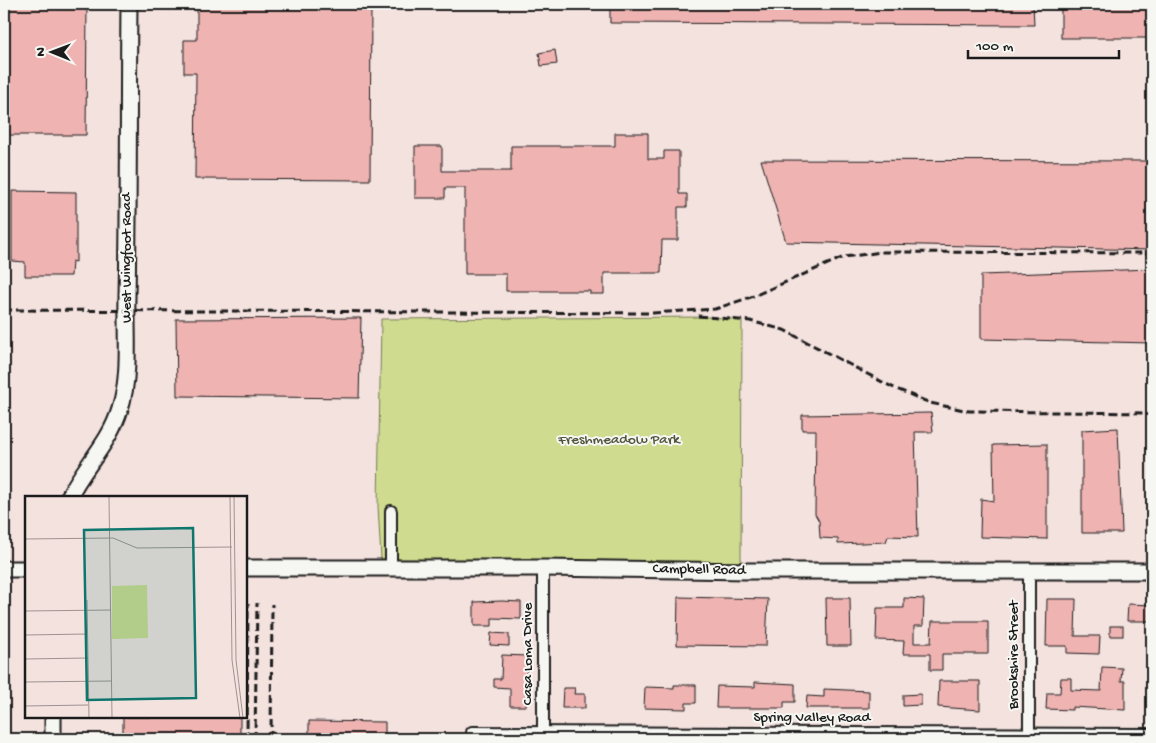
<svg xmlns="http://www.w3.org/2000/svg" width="1156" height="743" font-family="'Gochi Hand',sans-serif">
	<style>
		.green { fill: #cfdb8f; stroke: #767c56 }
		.building { fill: #efb3b2; stroke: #1c1c1c }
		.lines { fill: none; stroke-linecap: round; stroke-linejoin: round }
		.street-casing { stroke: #1c1c1c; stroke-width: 14 }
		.secondary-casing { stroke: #1c1c1c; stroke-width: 19 }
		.street { stroke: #f6f6f2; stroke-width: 10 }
		.secondary { stroke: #f6f6f2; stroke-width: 15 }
		.rail { stroke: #1c1c1c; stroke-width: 3; stroke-dasharray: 8 4; stroke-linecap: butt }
		.labels { text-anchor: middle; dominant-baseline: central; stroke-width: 4; stroke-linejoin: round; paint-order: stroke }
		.street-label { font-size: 15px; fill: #1c1c1c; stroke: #f6f6f2 }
		.park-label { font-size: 15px; fill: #52553e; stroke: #f6f6f2 }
		.inset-road { fill: none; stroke: #9e9391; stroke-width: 1 }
		.view { fill: #0f766e; fill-opacity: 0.15; stroke: #0f766e; stroke-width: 2.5 }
		.inset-edge { fill: none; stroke: #1c1c1c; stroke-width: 2.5 }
	</style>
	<rect width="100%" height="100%" fill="#f4e2df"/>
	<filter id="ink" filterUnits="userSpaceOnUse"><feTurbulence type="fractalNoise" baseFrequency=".02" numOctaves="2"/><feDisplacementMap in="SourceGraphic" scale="10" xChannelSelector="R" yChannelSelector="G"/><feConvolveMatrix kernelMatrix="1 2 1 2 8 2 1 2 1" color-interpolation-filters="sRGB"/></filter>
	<g filter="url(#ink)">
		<polygon class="green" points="713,317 742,320 741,564 381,559 378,506 381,319"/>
		<g class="building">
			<polygon points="4,4 87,4 86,135 4,135"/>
			<polygon points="197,4 371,4 370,180 195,179 196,73 184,73 184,40 197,40"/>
			<polygon points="610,4 1033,4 1034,25 610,23"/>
			<rect x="1061" y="4" width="91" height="34"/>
			<polygon points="555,50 557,64 541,66 539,53"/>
			<polygon points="615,133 648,133 648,159 664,159 664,151 679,151 679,194 687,194 687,207 678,207 678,240 662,240 661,273 604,273 604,294 590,294 590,291 506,291 506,274 465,274 465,188 445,188 445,198 415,198 415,146 442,146 442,171 511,171 511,146 615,146"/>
			<polygon points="761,160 1152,161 1152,250 786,242"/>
			<polygon points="12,191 76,192 76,262 72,261 71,276 25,276 25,262 12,261"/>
			<polygon points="1152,269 1152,343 981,339 981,275"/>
			<polygon points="361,318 359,398 177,396 176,319"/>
			<polygon points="931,413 933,432 915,432 918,537 888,536 886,542 838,544 838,539 820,538 819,521 815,514 816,430 802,430 802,415"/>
			<polygon points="1118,428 1122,533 1082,533 1082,430"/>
			<polygon points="1047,444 1047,539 980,537 981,499 994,501 993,445"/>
			<polygon points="678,597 768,599 766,646 677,645"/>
			<polygon points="826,598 850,598 851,646 827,646"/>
			<polygon points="904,598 924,599 923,626 914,626 914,643 931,643 932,621 988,621 988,654 942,654 942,670 930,670 930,654 903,654 904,641 876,640 877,608 904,608"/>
			<polygon points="1047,599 1076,599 1075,636 1100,636 1099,654 1067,653 1067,646 1046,646"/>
			<polygon points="502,601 521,602 521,619 492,618 492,626 474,626 474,602"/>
			<polygon points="1128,604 1152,605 1151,621 1127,621"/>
			<rect x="1110" y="626" width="13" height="10"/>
			<polygon points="491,633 509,634 509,646 490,645"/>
			<polygon points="502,655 527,656 526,706 510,706 510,688 494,687 494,679 501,679"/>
			<polygon points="1102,667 1122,668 1121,681 1125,681 1125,710 1072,707 1072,710 1046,709 1047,693 1060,693 1061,678 1071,678 1071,690 1101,691"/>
			<polygon points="939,681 980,681 980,710 938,707"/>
			<polygon points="755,682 795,684 795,702 784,702 784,708 716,708 717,686 755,687"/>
			<polygon points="674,685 696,685 696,703 686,703 686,709 644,708 645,687 674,688"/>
			<polygon points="563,688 575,688 574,694 585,694 585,708 562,708"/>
			<polygon points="824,689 869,691 869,708 806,708 807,696 824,697"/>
			<polygon points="921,694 921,705 903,706 903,695"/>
			<rect x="123" y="717" width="117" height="22"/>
			<polygon points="309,721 385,722 385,739 309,739"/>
		</g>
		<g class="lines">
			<defs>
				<g id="street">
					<polyline points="391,568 391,511"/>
					<polyline points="1029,570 1029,739"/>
					<polyline points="472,732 1152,734"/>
					<polyline points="543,739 543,568"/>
				</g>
				<g id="secondary">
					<path d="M69 497C84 466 110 443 120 409 131 375 126 332 127 296 129 199 128 101 129 4"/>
					<polyline points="246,568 543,568 749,571 1152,571"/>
					<polyline points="4,569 26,569"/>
					<polyline points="53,739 53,717"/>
				</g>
			</defs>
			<use href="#street" class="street-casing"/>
			<use href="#secondary" class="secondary-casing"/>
			<use href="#street" class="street"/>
			<use href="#secondary" class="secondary"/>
			<g class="rail">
				<polyline points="4,310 653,313 715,309 751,297 844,257 882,252 1152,253"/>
				<polyline points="698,316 750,321 784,330 892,387 930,403 969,411 1152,413"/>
				<polyline points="247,739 248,603"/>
				<polyline points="255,739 257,603"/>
				<polyline points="271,739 272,604"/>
			</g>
		</g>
	</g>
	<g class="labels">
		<g class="street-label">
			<text transform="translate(127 258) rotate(-90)">West Wingfoot Road</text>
			<text transform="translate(699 570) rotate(1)">Campbell Road</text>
			<text transform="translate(528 654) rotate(-90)">Casa Loma Drive</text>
			<text transform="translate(1014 655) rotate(-90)">Brookshire Street</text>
			<text x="812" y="718">Spring Valley Road</text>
		</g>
		<g class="park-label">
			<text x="619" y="440">Freshmeadow Park</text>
		</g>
	</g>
	<g transform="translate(25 496)">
		<rect width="222" height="222" fill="#f4e2df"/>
		<path d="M122 89 123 142 87 143V90Z" fill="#cfdb8f"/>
		<path class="inset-road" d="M84 0 87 222M205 0 207 164 215 222M209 0 211 164 218 222M0 43 88 42 112 52 207 51M62 104 64 222M0 115 86 114M0 139 62 138M0 163 63 162M0 186 87 185M0 210 63 209"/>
		<path class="view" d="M168 32 171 202 62 204 59 34Z"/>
		<rect width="222" height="222" class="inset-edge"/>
	</g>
	<rect width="1156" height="743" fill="none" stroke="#f6f6f2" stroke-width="20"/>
	<rect x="10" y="10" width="1136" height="723" fill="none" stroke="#1c1c1c" stroke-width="2" filter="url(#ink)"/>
	<g transform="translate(52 52) rotate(271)" stroke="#f6f6f2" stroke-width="4" paint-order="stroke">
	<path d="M0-4L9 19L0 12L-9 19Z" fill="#1c1c1c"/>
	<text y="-8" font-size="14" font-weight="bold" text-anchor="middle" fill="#1c1c1c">N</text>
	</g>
	<path d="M968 50v8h151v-8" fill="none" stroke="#1c1c1c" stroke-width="2.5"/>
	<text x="976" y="50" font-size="15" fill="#1c1c1c" stroke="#f6f6f2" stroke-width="4" paint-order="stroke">100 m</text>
</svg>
